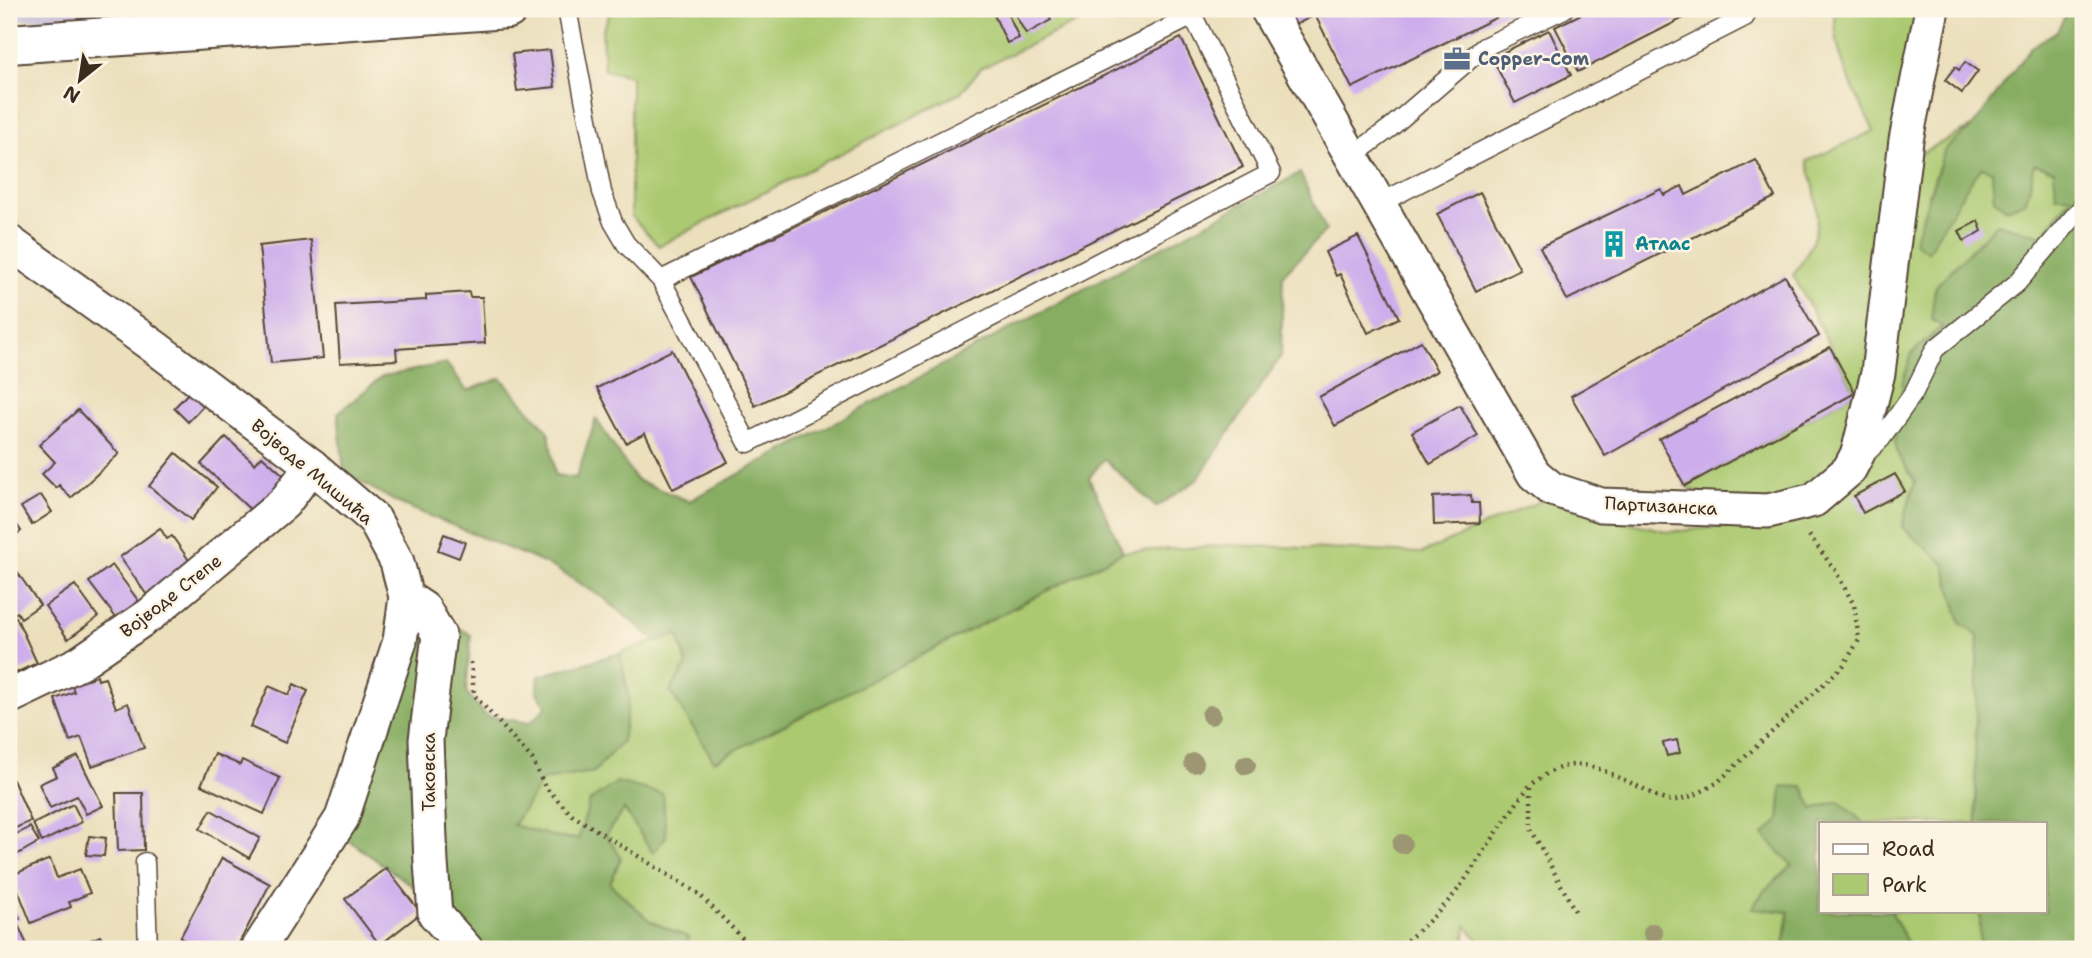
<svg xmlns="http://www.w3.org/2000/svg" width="2092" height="958" font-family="'Shantell Sans',sans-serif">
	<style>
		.industrial { fill: #c8bfd8 }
		.green { fill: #aac970; stroke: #727a47; stroke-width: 2 }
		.forest { fill: #87ad62; stroke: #616c40; stroke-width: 2 }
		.building { fill: #cdadec }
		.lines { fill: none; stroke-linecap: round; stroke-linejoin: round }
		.lane-casing { stroke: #554536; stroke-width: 21 }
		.street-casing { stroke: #554536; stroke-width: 37 }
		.secondary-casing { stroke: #554536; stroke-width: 42 }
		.path { stroke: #554536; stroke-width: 4.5; stroke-dasharray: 2 5; stroke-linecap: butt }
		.lane { stroke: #fff; stroke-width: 18 }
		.street { stroke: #fff; stroke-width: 33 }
		.secondary { stroke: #fff; stroke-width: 38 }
		.tree { fill: #9c9673 }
		.labels { text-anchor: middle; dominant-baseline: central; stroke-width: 5; stroke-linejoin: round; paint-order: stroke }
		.service-label { font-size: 18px; font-weight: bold; fill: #4e5e75; stroke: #fcf5e5; text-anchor: start }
		.culture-label { font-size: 18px; font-weight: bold; fill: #0d838f; stroke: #fcf5e5; text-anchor: start }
		.street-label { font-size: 18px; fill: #3b2a1e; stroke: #fcf5e5 }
	</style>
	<rect width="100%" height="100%" fill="#fcf5e5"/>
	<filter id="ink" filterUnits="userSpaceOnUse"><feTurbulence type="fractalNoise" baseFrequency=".0143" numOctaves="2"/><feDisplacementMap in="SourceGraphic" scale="14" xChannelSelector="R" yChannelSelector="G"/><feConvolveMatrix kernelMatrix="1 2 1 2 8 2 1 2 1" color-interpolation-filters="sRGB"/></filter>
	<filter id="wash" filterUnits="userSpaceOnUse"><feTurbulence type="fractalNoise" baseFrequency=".00686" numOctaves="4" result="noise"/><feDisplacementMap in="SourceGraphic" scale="28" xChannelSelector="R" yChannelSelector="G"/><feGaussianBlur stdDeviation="1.57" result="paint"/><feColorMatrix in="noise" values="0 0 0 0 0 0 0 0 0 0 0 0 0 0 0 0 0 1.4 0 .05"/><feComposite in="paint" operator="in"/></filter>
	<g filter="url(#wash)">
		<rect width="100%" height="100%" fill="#ebdfbc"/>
		<polygon class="industrial" points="9,9 190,9 9,21"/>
		<g class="green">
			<polygon points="612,9 1105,9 981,68 960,93 659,246 631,216 631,76 604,70 602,31"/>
			<path d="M1835 9H1927L1910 159 1973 126 1945 149 1929 194 1928 250 1966 188 1982 167 1992 170 1994 199 2026 201 2035 164 2054 170 2073 195 2042 236 1912 353 1898 455 1915 481 1902 527 1944 563 1961 624 1978 636 1975 760 1977 823H1864L1838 802 1813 809 1793 865 1764 891 1753 908 1789 912 1784 946 1786 949H1485L1466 925 1464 949H682L688 938 650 921 610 884 606 835 624 809 653 852 663 794 590 801 579 839 559 838 513 826 543 780 594 772 629 699 620 653 678 634 714 761 1123 552 1232 545 1422 553 1545 499 1592 514 1671 532 1765 522 1685 486 1855 393 1793 275C1824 233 1821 210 1807 161L1874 131C1855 92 1832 54 1835 9Z"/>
			<polygon points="1891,911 1980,911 1981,948 1911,949"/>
		</g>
		<g class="forest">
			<polygon points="2069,9 2083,11 2083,949 1980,949 1980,911 2045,911 2045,823 1977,823 1975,760 1978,636 1961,624 1944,563 1902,527 1915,481 1898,455 1895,441 1903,380 1912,353 1943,327 1931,319 1935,287 1997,223 2042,236 2072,196 2056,196 2054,170 2035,164 2026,201 2007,209 1994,199 1992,171 1982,167 1966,188 1928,251 1914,242 1945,149 1973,126 2031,47 2057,31"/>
			<polygon points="1300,173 1326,230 1283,275 1281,356 1197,480 1156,507 1104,459 1089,478 1123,552 714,761 670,691 687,664 678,635 656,641 605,599 551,566 396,502 344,472 338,413 382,377 446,363 467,391 501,378 549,432 555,475 576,478 596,419 636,480 689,501"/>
			<polygon points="449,621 471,635 466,692 486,716 530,723 547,706 537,693 539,676 620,653 629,699 622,741 594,772 543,780 513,825 559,838 578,839 590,801 617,782 663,794 666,837 653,853 624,809 606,834 621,858 610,884 650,921 689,938 682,949 477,949 447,911 346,838 412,626"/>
			<polygon points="1782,786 1803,787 1813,809 1838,801 1864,823 1821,823 1821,911 1891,911 1911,949 1786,949 1784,946 1789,912 1752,908 1764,891 1792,865 1763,835 1779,821"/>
		</g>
		<g id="blocks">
			<g class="building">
				<polygon points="1012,9 1044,9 1051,20 1026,34"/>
				<polygon points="1285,9 1514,9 1352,88 1315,15 1293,26"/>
				<polygon points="1591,9 1701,9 1578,72 1555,27"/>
				<polygon points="1006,10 1019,38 1007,43 994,15"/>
				<polygon points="1549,30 1571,75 1515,103 1492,58"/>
				<polygon points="1181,38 1243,167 755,406 691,277"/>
				<polygon points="550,50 555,87 517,91 512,54"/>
				<polygon points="1965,62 1978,71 1962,93 1945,80 1955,67 1959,70"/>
				<polygon points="1756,160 1775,197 1567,300 1540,247 1661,189 1664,195 1682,186 1686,195"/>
				<polygon points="1480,192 1520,269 1476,291 1437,214"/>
				<polygon points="1978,221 1982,231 1964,241 1959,231"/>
				<polygon points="1358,236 1399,318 1368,333 1340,274 1336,276 1325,252"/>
				<polygon points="311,240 323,358 271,363 259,246"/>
				<polygon points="1785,276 1819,336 1605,456 1571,396"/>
				<polygon points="469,292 470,297 482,297 485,343 396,349 397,360 340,363 336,305 426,300 426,295"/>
				<polygon points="1421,341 1437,371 1335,426 1319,397"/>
				<polygon points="1830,347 1855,393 1685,486 1659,439"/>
				<polygon points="672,350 728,462 673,489 645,433 626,443 597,388"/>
				<polygon points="194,387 208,401 188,422 174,408"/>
				<polygon points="1460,405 1478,436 1430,464 1412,432"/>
				<polygon points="78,410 119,454 71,498 59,485 56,488 42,474 55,462 39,445"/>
				<polygon points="226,437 255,464 262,456 288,479 255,514 201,464"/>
				<polygon points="176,453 217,487 191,520 149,486"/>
				<polygon points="1895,474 1905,491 1863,513 1854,496"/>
				<polygon points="41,495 52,512 32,525 21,507"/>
				<polygon points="1471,495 1472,503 1479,503 1480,523 1434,525 1433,497"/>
				<polygon points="9,513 21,531 9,540"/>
				<polygon points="160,528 167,539 172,536 193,566 149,598 120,557"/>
				<polygon points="444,534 465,542 459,558 438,550"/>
				<polygon points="9,560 40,605 21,618 17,612 11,617 9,614"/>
				<polygon points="112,565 143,607 120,623 89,582"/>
				<polygon points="75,585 98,617 68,639 45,606"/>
				<polygon points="16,617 37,663 9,676 9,620"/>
				<polygon points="97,676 98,680 105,678 116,708 128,703 144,748 92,766 81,737 70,741 55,699 74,692 72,685"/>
				<polygon points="294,684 308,691 285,743 250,727 269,686 289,695"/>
				<polygon points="1677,740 1680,753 1667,756 1663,743"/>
				<polygon points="215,754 240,765 242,760 280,778 264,814 201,785"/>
				<polygon points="78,756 103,806 86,814 77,796 50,808 39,784 57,776 53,768"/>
				<polygon points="13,780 31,821 9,831 9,782"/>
				<polygon points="116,793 143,793 144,850 118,851"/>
				<polygon points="73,804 82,822 42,842 33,824"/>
				<polygon points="211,810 260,838 249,858 200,829"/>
				<polygon points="30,827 39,842 16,855 9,838"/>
				<polygon points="89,836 106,838 104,856 86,855"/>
				<polygon points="222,858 270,884 236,949 202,949 180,938"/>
				<polygon points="50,859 57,878 80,869 90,893 69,902 71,907 31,923 12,875"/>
				<polygon points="386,868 421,913 380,945 345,899"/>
				<polygon points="9,891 20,919 9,923"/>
				<polygon points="18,925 29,949 9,949 9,929"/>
				<polygon points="100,936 106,949 70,949"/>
			</g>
		</g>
	</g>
	<g filter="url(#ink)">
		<use href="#blocks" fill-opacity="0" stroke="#554536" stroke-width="2"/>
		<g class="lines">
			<defs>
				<g id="lane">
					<polyline points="567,9 602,192 613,222 626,244 661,280 748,443 1271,173 1193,16 661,280"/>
					<polyline points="1351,157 1390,128 1484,47 1564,9"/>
					<polyline points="1378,204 1745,17"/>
					<polyline points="1862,457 1881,439 1913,394 1935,349 2017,283 2083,206"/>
					<polyline points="145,862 148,949"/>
				</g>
				<g id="street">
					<polyline points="1267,9 1534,474 1552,489 1601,505 1768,511 1814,500 1849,470 1858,453 1878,373 1906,140 1932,9"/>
					<polyline points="9,242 156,348 312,466 374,519 397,562 406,597 400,641 342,818 258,949"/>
					<polyline points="406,597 424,609 439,635 426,740 431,863 435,914 466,949"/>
					<polyline points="9,697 78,664 151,614 284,503 312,466"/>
				</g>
				<polyline id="secondary" points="9,44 508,9"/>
			</defs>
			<use href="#lane" class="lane-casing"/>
			<use href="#street" class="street-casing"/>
			<use href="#secondary" class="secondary-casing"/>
			<g class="path">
				<polyline points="471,662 474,695 532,759 545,787 572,815 699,894 753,949"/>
				<path d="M1575 911 1531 829V785C1576 749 1596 768 1642 788 1649 792 1659 799 1667 800 1685 802 1703 791 1718 782L1843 666 1859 640 1854 605 1835 570 1808 534"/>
				<path d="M1396 949C1420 930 1444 909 1462 884 1485 851 1506 817 1530 785"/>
			</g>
			<use href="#lane" class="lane"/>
			<use href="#street" class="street"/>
			<use href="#secondary" class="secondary"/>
		</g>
		<g class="tree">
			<circle cx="1211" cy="715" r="10"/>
			<circle cx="1194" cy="763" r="10"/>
			<circle cx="1246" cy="765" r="10"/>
			<circle cx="1402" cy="844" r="10"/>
			<circle cx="1653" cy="933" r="10"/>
		</g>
	</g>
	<defs>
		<symbol id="office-bare" viewBox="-9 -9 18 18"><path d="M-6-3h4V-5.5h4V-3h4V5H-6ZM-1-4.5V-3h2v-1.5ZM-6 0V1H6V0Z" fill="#5c6f8a" stroke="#fcf5e5" stroke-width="2.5" paint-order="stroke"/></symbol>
		<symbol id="building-bare" viewBox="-9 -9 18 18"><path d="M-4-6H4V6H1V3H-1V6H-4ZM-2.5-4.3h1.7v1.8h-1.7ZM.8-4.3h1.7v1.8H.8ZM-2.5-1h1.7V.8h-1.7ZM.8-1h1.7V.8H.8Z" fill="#0f9aa8" stroke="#fcf5e5" stroke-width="2.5" paint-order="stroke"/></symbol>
	</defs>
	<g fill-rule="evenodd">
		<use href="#office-bare" x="1438" y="40" width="38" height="38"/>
		<use href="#building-bare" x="1595" y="225" width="38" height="38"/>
	</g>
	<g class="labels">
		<g class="service-label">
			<text x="1478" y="59">Copper-Com</text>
		</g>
		<g class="culture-label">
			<text x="1635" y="244">Атлас</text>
		</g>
		<g class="street-label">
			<text transform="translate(312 472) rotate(40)">Војводе Мишића</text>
			<text transform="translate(1661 506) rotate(3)">Партизанска</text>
			<text transform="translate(171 596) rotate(-38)">Војводе Степе</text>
			<text transform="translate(429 772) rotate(-90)">Таковска</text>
		</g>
	</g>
	<rect width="2092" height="958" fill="none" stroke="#fcf5e5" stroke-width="35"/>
	<rect x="1819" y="822" width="228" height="91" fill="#fcf5e5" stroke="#afa495" stroke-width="2"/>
	<rect x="1833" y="844" width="35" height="10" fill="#ffffff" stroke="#afa495" stroke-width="2"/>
	<text x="1882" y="856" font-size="21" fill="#3b2a1e">Road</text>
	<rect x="1833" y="874" width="35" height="21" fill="#aac970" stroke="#afa495" stroke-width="2"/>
	<text x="1882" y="892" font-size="21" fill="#3b2a1e">Park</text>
	<g transform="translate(80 80) rotate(210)" stroke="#fcf5e5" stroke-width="5" paint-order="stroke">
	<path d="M0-5L12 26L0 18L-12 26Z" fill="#3b2a1e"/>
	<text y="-10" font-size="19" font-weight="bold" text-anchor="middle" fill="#3b2a1e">N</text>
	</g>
</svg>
